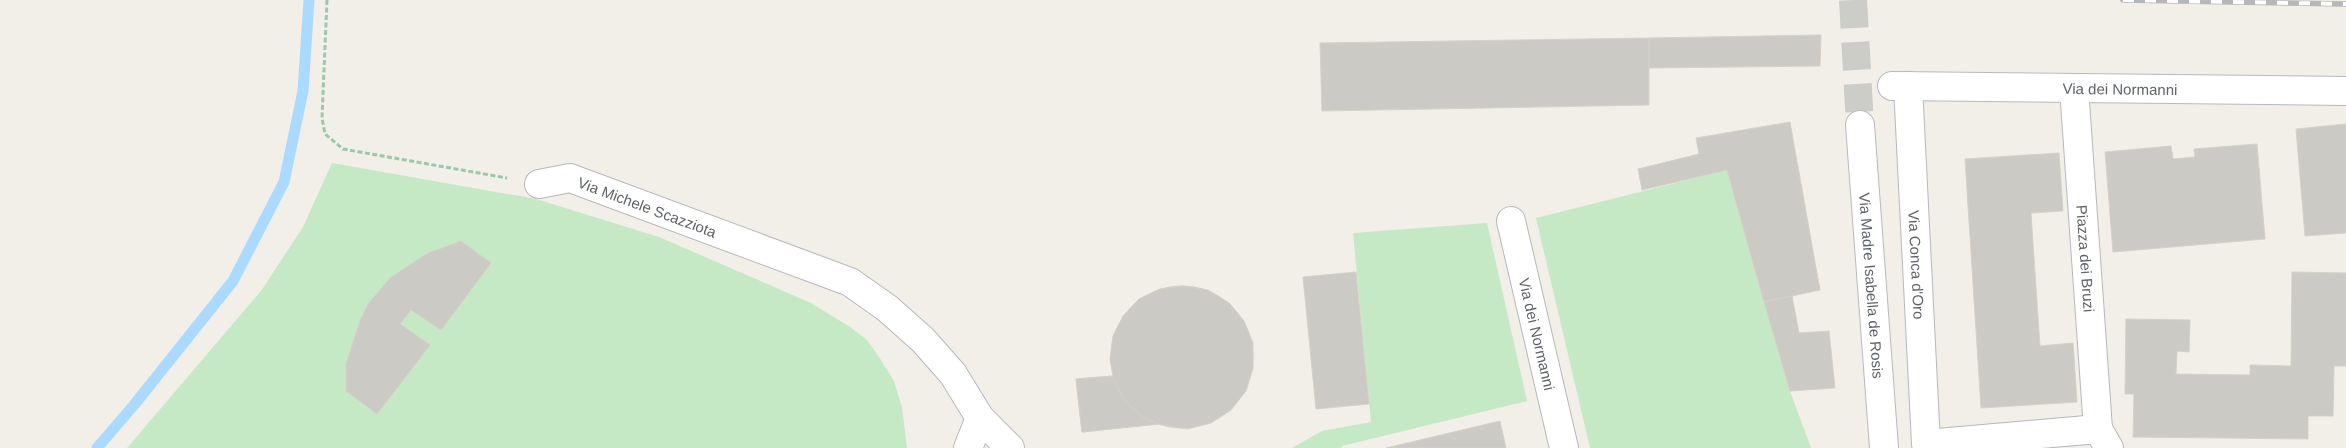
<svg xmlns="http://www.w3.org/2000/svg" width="2346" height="448" font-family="Arial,sans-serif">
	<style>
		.green { fill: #c5e8c5 }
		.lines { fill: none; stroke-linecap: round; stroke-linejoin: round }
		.stream { stroke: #aadaff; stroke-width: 11 }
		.building { fill: #cccac5; stroke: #d6d1c6 }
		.secondary-tunnel { stroke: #ccccc8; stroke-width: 28; stroke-dasharray: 28 14; stroke-linecap: butt }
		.street-casing { stroke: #b5b8bc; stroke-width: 30 }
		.secondary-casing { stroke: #b6babf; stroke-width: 30 }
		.path { stroke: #9cc7a9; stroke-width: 3; stroke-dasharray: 5 2.5; stroke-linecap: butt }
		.street { stroke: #fff; stroke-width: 28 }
		.secondary { stroke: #fff; stroke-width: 28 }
		.rail-casing { stroke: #b6b7b8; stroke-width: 5.5 }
		.rail { stroke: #fff; stroke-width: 4; stroke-dasharray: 11; stroke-linecap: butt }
		.labels { text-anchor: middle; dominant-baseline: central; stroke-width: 4; stroke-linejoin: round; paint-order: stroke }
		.street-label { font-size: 15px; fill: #5f6368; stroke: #fff }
	</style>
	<rect width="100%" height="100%" fill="#f1efe8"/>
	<g class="green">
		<polygon points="332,163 536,199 659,237 811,303 850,327 867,340 881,360 894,381 902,408 907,448 127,448 261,291 303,227"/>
		<polygon points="1727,170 1790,391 1811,448 1590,448 1536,218"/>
		<polygon points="1487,223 1527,401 1342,446 1342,448 1292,448 1322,431 1371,422 1353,233"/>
	</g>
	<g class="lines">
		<polyline class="stream" points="97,448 134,405 233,281 284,182 303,91 309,0"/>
	</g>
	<g class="building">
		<polygon points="1821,35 1820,66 1649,68 1649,38"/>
		<polygon points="1649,38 1649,105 1322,111 1320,43"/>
		<polygon points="1790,122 1820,290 1764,302 1727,170 1642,190 1638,169 1699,154 1696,138"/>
		<polygon points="2346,124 2346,233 2305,236 2296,129"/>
		<polygon points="2257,144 2265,239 2113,252 2105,152 2171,146 2173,159 2195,157 2194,149"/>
		<polygon points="2059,153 2063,211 2031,213 2040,346 2073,343 2077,402 1981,408 1965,159"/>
		<polygon points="461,241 491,263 441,330 411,310 400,324 430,345 377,414 346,391 346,364 360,321 368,304 390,278 426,254"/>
		<polygon points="1356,272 1369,404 1316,409 1303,277"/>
		<polygon points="2292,272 2346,273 2346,366 2334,366 2333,416 2308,416 2308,439 2133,437 2134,394 2125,394 2126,319 2190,320 2189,352 2177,351 2176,374 2250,375 2250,365 2291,366"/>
		<circle cx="1182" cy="357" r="71"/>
		<polygon points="1184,286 1208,290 1229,303 1244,321 1253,343 1253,368 1246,391 1231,410 1211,423 1187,429 1158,424 1082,432 1076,379 1113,376 1110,359 1113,336 1123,316 1139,299 1160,289"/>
		<polygon points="1792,296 1799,333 1829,331 1835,388 1790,391 1764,302"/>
		<polygon points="1113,376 1114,382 1126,402 1143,417 1158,424 1082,432 1076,379"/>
		<polygon points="1500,421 1506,448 1386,448"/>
	</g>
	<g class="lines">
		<polyline class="secondary-tunnel" points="1853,0 1860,125"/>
		<defs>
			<g id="street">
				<path id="s1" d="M1908 86 1926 444 2098 429 2109 448"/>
				<path id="s2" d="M2074 88 2098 429"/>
				<path id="s3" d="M539 184 570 178 850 282 887 308 923 340 953 374 980 418 1010 448"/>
				<path id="s4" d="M1511 221 1564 448"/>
				<polyline points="968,448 980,418"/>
			</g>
			<g id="secondary">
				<path id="s5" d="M1892 86 2346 91"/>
				<path id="s6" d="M1860 125 1884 448"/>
			</g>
		</defs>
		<use href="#street" class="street-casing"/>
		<use href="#secondary" class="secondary-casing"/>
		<polyline class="path" points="327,0 322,118 325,134 343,149 507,178"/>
		<use href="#street" class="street"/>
		<use href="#secondary" class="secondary"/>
		<defs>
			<polyline id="rail" points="2123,0 2346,4"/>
		</defs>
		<use href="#rail" class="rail-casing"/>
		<use href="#rail" class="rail"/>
	</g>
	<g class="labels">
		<g class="street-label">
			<text stroke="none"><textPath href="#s5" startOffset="228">Via dei Normanni</textPath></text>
			<text stroke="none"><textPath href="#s3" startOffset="114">Via Michele Scazziota</textPath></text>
			<text stroke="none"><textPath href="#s2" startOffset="171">Piazza dei Bruzi</textPath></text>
			<text stroke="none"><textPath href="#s1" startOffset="179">Via Conca d'Oro</textPath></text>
			<text stroke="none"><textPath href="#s6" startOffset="161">Via Madre Isabella de Rosis</textPath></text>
			<text stroke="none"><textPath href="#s4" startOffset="116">Via dei Normanni</textPath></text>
		</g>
	</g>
</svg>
